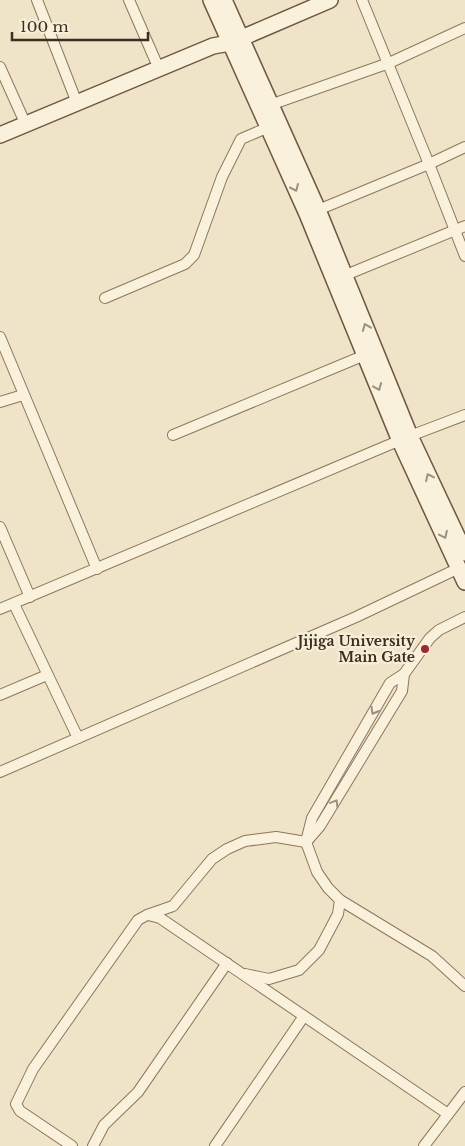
<svg xmlns="http://www.w3.org/2000/svg" width="465" height="1146" font-family="'Libre Baskerville',serif">
	<style>
		.lines { fill: none; stroke-linecap: round; stroke-linejoin: round }
		.street-casing { stroke: #8d765c; stroke-width: 12 }
		.secondary-casing { stroke: #6f573f; stroke-width: 18 }
		.street { stroke: #faf1dc; stroke-width: 10 }
		.secondary { stroke: #faf1dc; stroke-width: 15 }
		.oneway { stroke: #9c907e }
		.poi-dot { fill: #9e2a2b; stroke: #f7eed8; stroke-width: 2 }
		.labels { text-anchor: middle; dominant-baseline: central; stroke-width: 4.5; stroke-linejoin: round; paint-order: stroke }
		.poi-label { font-size: 14px; font-weight: bold; fill: #3d2e20; stroke: #f7eed8; text-anchor: end }
	</style>
	<rect width="100%" height="100%" fill="#f0e4c8"/>
	<g class="lines">
		<defs>
			<g id="street">
				<polyline points="37,0 77,103"/>
				<polyline points="129,0 159,69"/>
				<polyline points="362,0 429,164 465,256"/>
				<polyline points="0,67 26,125"/>
				<polyline points="270,105 389,63 465,28"/>
				<polyline points="318,210 429,164 465,147"/>
				<polyline points="341,277 465,226"/>
				<polyline points="105,298 185,264 194,255 222,177 241,139 269,127"/>
				<polyline points="0,337 97,569"/>
				<polyline points="0,402 23,395"/>
				<polyline points="173,435 365,355"/>
				<polyline points="0,527 30,597"/>
				<polyline points="14,604 78,738"/>
				<polyline points="0,609 410,436 465,415"/>
				<polyline points="465,617 439,630 430,638 404,674 390,683 312,818 306,842 317,872 328,888 340,900 432,956 465,986"/>
				<polyline points="0,695 47,675"/>
				<polyline points="0,772 356,617 459,568"/>
				<polyline points="307,841 320,826 402,691 404,674"/>
				<polyline points="148,915 160,918 448,1114"/>
				<polyline points="245,974 269,979 299,970 319,950 338,914 340,900"/>
				<polyline points="72,1146 20,1111 16,1104 33,1069 138,920 147,915 173,906 212,859 227,849 245,841 276,837 306,842"/>
				<polyline points="93,1146 104,1125 138,1092 227,963"/>
				<polyline points="215,1146 304,1016"/>
				<polyline points="424,1146 465,1092"/>
			</g>
			<g id="secondary">
				<polyline points="211,0 307,214 400,441 465,582"/>
				<polyline points="224,0 318,210 410,436 465,553"/>
				<polyline points="0,135 213,46 230,43 330,0"/>
			</g>
		</defs>
		<use href="#street" class="street-casing"/>
		<use href="#secondary" class="secondary-casing"/>
		<use href="#street" class="street"/>
		<use href="#secondary" class="secondary"/>
	</g>
	<defs><path id="oneway-chevron" d="M-2-3.5L2.5 0L-2 3.5" fill="none" stroke-width="1.6" stroke-linecap="round" stroke-linejoin="round" transform="scale(1.25)"/></defs>
	<g class="oneway">
		<use href="#oneway-chevron" transform="translate(295 188) rotate(66)"/>
		<use href="#oneway-chevron" transform="translate(366 327) rotate(-112)"/>
		<use href="#oneway-chevron" transform="translate(378 387) rotate(68)"/>
		<use href="#oneway-chevron" transform="translate(429 477) rotate(-115)"/>
		<use href="#oneway-chevron" transform="translate(444 535) rotate(65)"/>
		<use href="#oneway-chevron" transform="translate(374 711) rotate(120)"/>
		<use href="#oneway-chevron" transform="translate(335 803) rotate(-59)"/>
	</g>
	<circle class="poi-dot" cx="425" cy="649" r="5"/>
	<g class="labels">
		<g class="poi-label">
			<text x="415" y="641">Jijiga University<tspan x="415" dy="16">Main Gate</tspan></text>
		</g>
	</g>
	<path d="M12 32v8h136v-8" fill="none" stroke="#3d2e20" stroke-width="2.5"/>
	<text x="20" y="32" font-size="15" fill="#3d2e20" stroke="#f7eed8" stroke-width="4" paint-order="stroke">100 m</text>
</svg>
